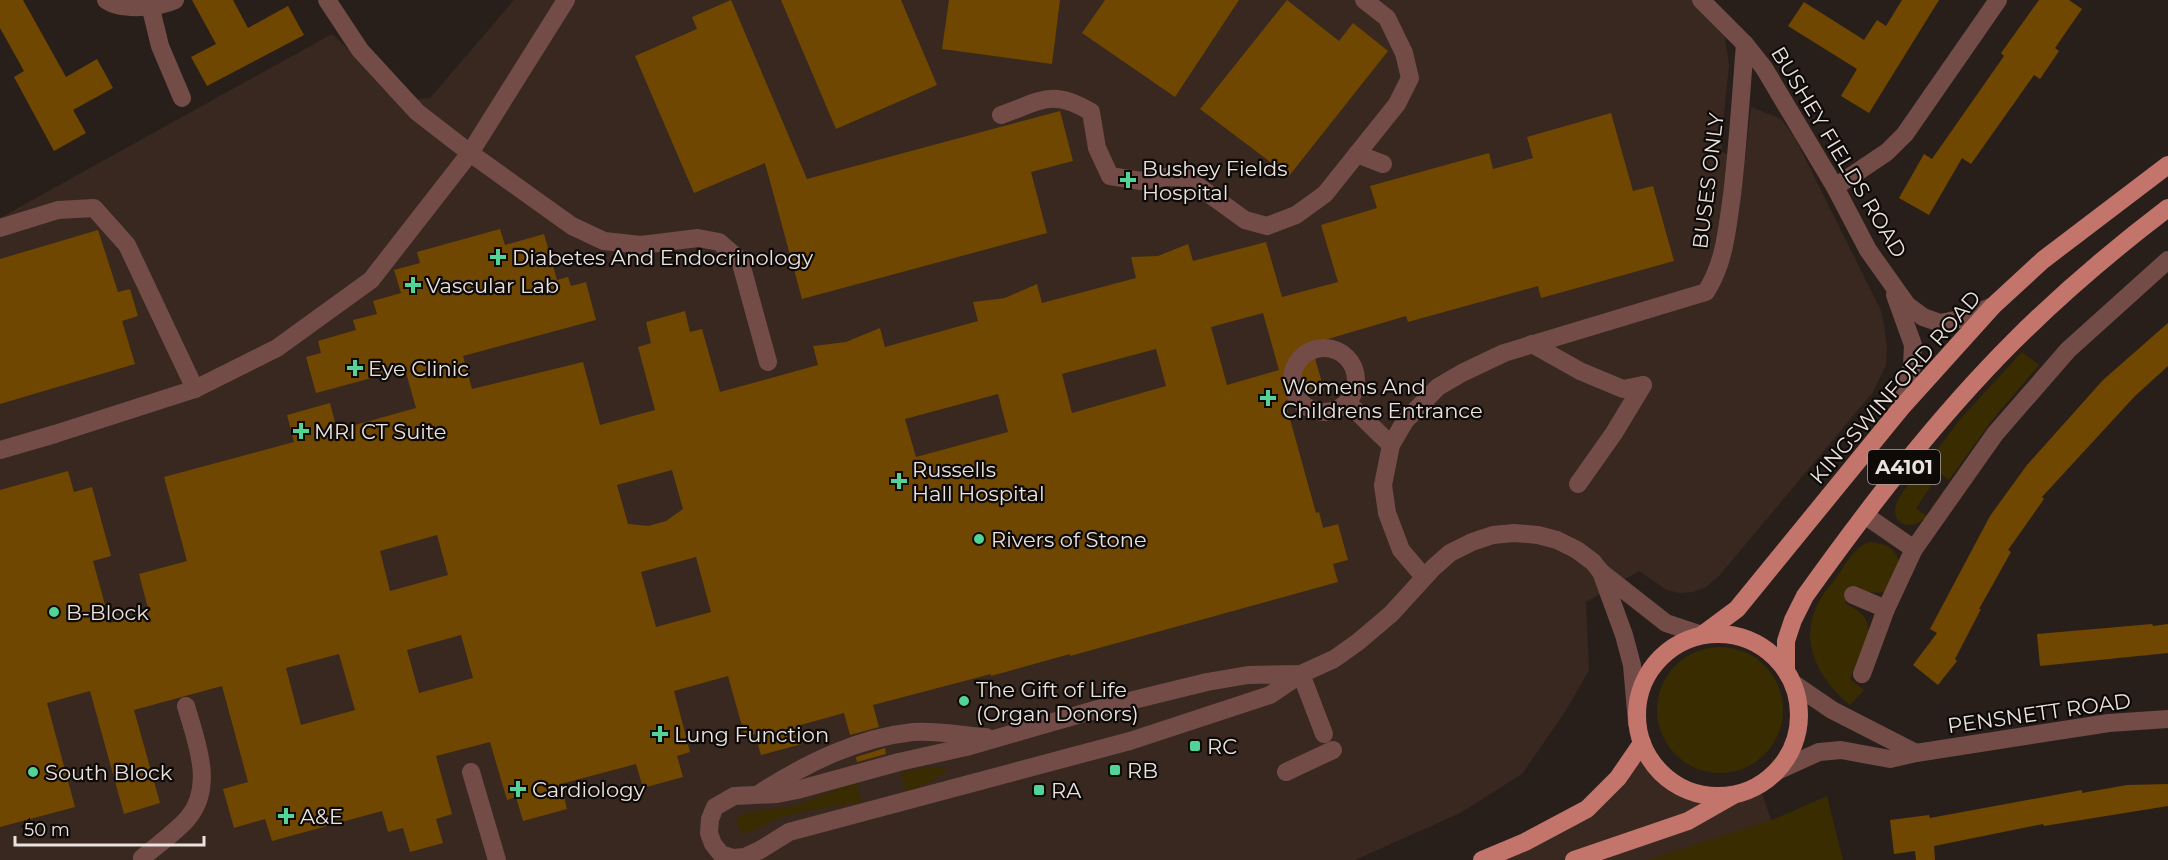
<svg xmlns="http://www.w3.org/2000/svg" width="2168" height="860" font-family="Montserrat,sans-serif">
	<style>
		.built { fill: #382820 }
		.green { fill: #382c00 }
		.building { fill: #704700; fill-rule: evenodd }
		.lines { fill: none; stroke-linecap: round; stroke-linejoin: round }
		.minor { stroke: #734c47; stroke-width: 18 }
		.major { stroke: #c3756b; stroke-width: 18 }
		.poi-dot { fill: #52d397; stroke: #0e0a08; stroke-width: 2 }
		.labels { text-anchor: middle; dominant-baseline: central; stroke-width: 4.5; stroke-linejoin: round; paint-order: stroke }
		.shield { fill: #0e0a08; stroke: #a7a19e; stroke-width: 1.5 }
		.shield-label { font-size: 20px; font-weight: bold; fill: #e9e2de }
		.street-label { font-size: 21px; fill: #e9e2de; stroke: #0e0a08 }
		.poi-label { font-size: 21px; fill: #e9e2de; stroke: #0e0a08; text-anchor: start }
	</style>
	<rect width="100%" height="100%" fill="#291f1a"/>
	<g class="built">
		<polygon points="514,0 1692,0 1724,32 1729,65 1722,132 1722,152 1745,159 1751,107 1781,119 1795,138 1882,313 1887,346 1886,365 1873,392 1719,576 1706,587 1693,592 1680,593 1667,590 1639,571 1586,602 1589,670 1565,712 1522,774 1460,813 1355,860 0,860 0,218 332,34 402,100 430,98"/>
		<polygon points="1642,743 1652,762 1666,777 1692,792 1712,796 1733,795 1759,785 1785,860 1480,860 1587,809"/>
	</g>
	<g class="green">
		<polygon points="2022,352 2039,365 1993,419 1949,480 1927,463 1961,418"/>
		<path d="M1916 475 1931 486 1916 508 1927 516C1912 533 1888 524 1897 502 1901 493 1910 483 1916 475Z"/>
		<path d="M1870 542C1885 544 1893 545 1899 561L1886 591C1873 595 1865 591 1853 586L1845 603C1861 613 1868 614 1869 635L1850 679 1864 690 1850 705C1822 682 1800 647 1815 610 1820 597 1830 586 1838 575 1847 562 1854 547 1870 542Z"/>
		<circle cx="1720" cy="710" r="63"/>
		<polygon points="928,767 950,769 930,782 906,792 901,772"/>
		<path d="M856 782 862 802C834 807 804 809 777 819 765 823 755 832 742 833L736 822 739 816 751 812 795 806Z"/>
		<polygon points="1827,796 1843,860 1647,860 1772,820"/>
	</g>
	<g class="building">
		<polygon points="0,0 23,0 66,77 97,59 113,88 73,110 86,133 54,151 14,77 24,71 0,28"/>
		<polygon points="192,0 233,0 248,28 288,6 304,35 207,86 191,57 216,44"/>
		<polygon points="731,0 807,179 1060,111 1073,161 1031,172 1047,233 802,299 765,163 694,193 635,56 697,29 692,17"/>
		<polygon points="781,0 901,0 937,85 836,129"/>
		<polygon points="949,0 1060,0 1052,64 942,49"/>
		<polygon points="1105,0 1239,0 1175,97 1082,33"/>
		<polygon points="1287,0 1339,41 1353,23 1388,51 1289,176 1200,109"/>
		<polygon points="1902,0 1939,0 1869,113 1841,96 1857,69 1788,26 1804,2 1864,40 1877,20 1886,26"/>
		<polygon points="2039,0 2069,0 2082,9 2055,48 2059,51 2040,79 2034,75 1971,164 1962,158 1929,215 1899,198 1924,154 1932,159 2004,56 2001,53"/>
		<path d="M1611 113 1633 191 1653 186 1674 261 1541 298 1538 286 1408 322 1406 316 1311 344 1324 390 1285 401 1316 513 1319 512 1323 528 1338 524 1348 560 1333 564 1338 582 1070 656V654L991 676V674L873 705 879 727 850 735 844 713 797 726 802 744 761 755 755 734 745 737 728 676 674 691 690 752 677 756 683 777 643 788 636 764 561 784 567 809 523 821 516 797 507 800 490 742 436 756 452 814 436 819 443 843 410 852 403 828 388 832 382 811 272 841 265 819 234 828 223 789 248 782 222 686 134 710 160 803 124 814 90 691 47 703 75 807 0 827V490L68 471 74 492 92 487 111 556 93 561 110 623 149 612 139 574 187 561 164 477 294 442 287 415 330 403 337 430 416 408 405 369 316 393 306 357 321 353 318 341 356 330 353 320 377 314 373 301 401 293 394 270 420 263 417 252 500 229 505 245 544 234 557 280 568 277 571 286 586 282 596 320 463 356 472 389 583 362 600 425 655 410 638 347 651 343 646 322 685 311 690 332 702 329 720 392 818 365 813 346 846 342 880 328 885 347 978 321 973 302 1005 298 1037 284 1042 303 1136 278 1131 257 1158 256 1188 244 1193 261 1266 242 1282 297 1338 282 1321 225 1377 208 1370 186 1489 153 1493 169 1533 158 1527 137ZM1263 313 1279 370 1227 385 1211 327ZM1156 349 1166 386 1072 413 1062 374ZM998 394 1008 432 916 457 905 419ZM672 470 683 509 666 521 648 526 628 524 617 485ZM437 535 448 575 390 591 380 551ZM696 557 711 612 656 627 641 572ZM461 635 473 678 419 693 407 650ZM339 654 355 710 301 725 286 668Z"/>
		<polygon points="98,230 118,292 130,289 138,316 122,321 135,364 0,404 0,259"/>
		<polygon points="2168,323 2168,366 2135,396 2042,497 2044,499 2008,550 2011,552 1979,609 1981,609 1955,659 1957,661 1938,685 1913,665 1937,633 1930,629 1990,516 2027,465 2103,380"/>
		<polygon points="2152,624 2153,626 2168,624 2168,653 2040,666 2037,634"/>
		<polygon points="885,748 886,754 857,762 856,757"/>
		<polygon points="2168,784 2168,806 2044,826 2043,824 1934,846 1935,860 1916,860 1915,851 1894,854 1890,820 1929,815 1930,818 2082,790 2082,793 2127,785"/>
	</g>
	<g class="lines">
		<g class="minor">
			<path d="M106 0C121 11 158 8 175 0"/>
			<polyline points="327,0 360,50 417,112 470,153 572,226 604,241 641,245 698,238 719,242 740,260 768,362"/>
			<polyline points="1701,0 1745,44 1764,68 1835,187 1868,250 1907,305 1923,317 1940,323 1960,319 1993,306"/>
			<polyline points="150,5 160,46 182,98"/>
			<path d="M1001 115C1041 101 1052 88 1091 112L1097 148 1110 176 1141 181 1165 177 1187 178 1245 220 1267 226 1296 215 1325 194 1397 104 1410 78 1404 53 1387 18 1364 0"/>
			<polyline points="1357,154 1383,164"/>
			<polyline points="1835,187 1887,152 1905,134 1998,0"/>
			<polyline points="0,228 58,210 94,208 127,245 195,389"/>
			<polyline points="1895,295 1913,345 1912,366 1901,408"/>
			<polyline points="1532,344 1580,371 1623,389 1643,385"/>
			<circle cx="1324" cy="380" r="32"/>
			<polyline points="1347,402 1391,445"/>
			<polyline points="0,450 55,434 195,389 277,348 371,280 470,153 566,0"/>
			<polyline points="1578,484 1614,433 1643,385"/>
			<polyline points="1866,516 1914,549"/>
			<polyline points="1601,572 1624,635 1632,665 1637,723"/>
			<path d="M1424 577 1401 550 1387 513 1383 485 1391 445 1405 421 1438 387 1462 373 1504 353 1706 292C1725 262 1727 229 1732 195 1738 145 1741 94 1745 44"/>
			<polyline points="1853,595 1886,609"/>
			<polyline points="1301,674 1248,675 1207,682 1105,707 966,747 899,762 797,790 777,794 734,796 715,807 710,819 709,833 713,844 721,854 733,858 745,857 760,850 789,832 1130,741 1270,695 1301,674 1334,659 1358,642 1391,614 1433,568 1450,553 1472,542 1493,535 1514,533 1538,535 1557,540 1577,550 1593,562 1601,572 1666,623 1702,635"/>
			<polyline points="1301,674 1324,734"/>
			<polyline points="1862,674 1886,609 1914,549 1995,434 2068,350 2168,260"/>
			<polyline points="1794,684 1832,710 1916,753"/>
			<polyline points="1777,771 1819,752 1841,750 1890,759 1916,753 2109,723 2168,719"/>
			<polyline points="471,772 497,860"/>
			<polyline points="1286,772 1333,750"/>
			<path d="M760 793C807 763 857 738 913 732 937 730 963 736 986 737"/>
			<path d="M142 860V858C157 845 175 833 188 818 215 786 196 741 186 706"/>
		</g>
		<g class="major">
			<circle cx="1718" cy="715" r="81"/>
			<polyline points="1702,635 1737,609 1901,408 1993,306 2043,260 2168,165"/>
			<path d="M1786 670V641L1793 620 1805 596C1868 508 1937 418 2013 342 2061 294 2114 249 2168 208"/>
			<polyline points="1482,860 1525,842 1587,809 1618,778 1642,743"/>
			<polyline points="1574,860 1688,821 1732,796"/>
		</g>
	</g>
	<g class="poi-dot">
		<path d="M1125 171h6v6h6v6h-6v6h-6v-6h-6v-6h6z"/>
		<path d="M495 248h6v6h6v6h-6v6h-6v-6h-6v-6h6z"/>
		<path d="M410 276h6v6h6v6h-6v6h-6v-6h-6v-6h6z"/>
		<path d="M352 359h6v6h6v6h-6v6h-6v-6h-6v-6h6z"/>
		<path d="M1265 389h6v6h6v6h-6v6h-6v-6h-6v-6h6z"/>
		<path d="M298 422h6v6h6v6h-6v6h-6v-6h-6v-6h6z"/>
		<path d="M896 472h6v6h6v6h-6v6h-6v-6h-6v-6h6z"/>
		<circle cx="979" cy="539" r="6"/>
		<circle cx="54" cy="612" r="6"/>
		<circle cx="964" cy="701" r="6"/>
		<path d="M657 725h6v6h6v6h-6v6h-6v-6h-6v-6h6z"/>
		<rect x="1189" y="740" width="12" height="12" rx="3"/>
		<rect x="1109" y="764" width="12" height="12" rx="3"/>
		<circle cx="33" cy="772" r="6"/>
		<path d="M515 780h6v6h6v6h-6v6h-6v-6h-6v-6h6z"/>
		<rect x="1033" y="784" width="12" height="12" rx="3"/>
		<path d="M283 807h6v6h6v6h-6v6h-6v-6h-6v-6h6z"/>
	</g>
	<g class="labels">
		<rect class="shield" x="1868" y="450" width="72" height="34" rx="4.5"/>
		<g class="shield-label">
			<text x="1904" y="467">A4101</text>
		</g>
		<g class="street-label">
			<text transform="translate(1839 152) rotate(59)">BUSHEY FIELDS ROAD</text>
			<text transform="translate(1708 181) rotate(-83)">BUSES ONLY</text>
			<text transform="translate(1895 387) rotate(-49)">KINGSWINFORD ROAD</text>
			<text transform="translate(2039 713) rotate(-8)">PENSNETT ROAD</text>
		</g>
		<g class="poi-label">
			<text x="1142" y="168">Bushey Fields<tspan x="1142" dy="24">Hospital</tspan></text>
			<text x="512" y="257">Diabetes And Endocrinology</text>
			<text x="426" y="285">Vascular Lab</text>
			<text x="368" y="368">Eye Clinic</text>
			<text x="1282" y="386">Womens And<tspan x="1282" dy="24">Childrens Entrance</tspan></text>
			<text x="314" y="431">MRI CT Suite</text>
			<text x="912" y="469">Russells<tspan x="912" dy="24">Hall Hospital</tspan></text>
			<text x="991" y="539">Rivers of Stone</text>
			<text x="66" y="612">B-Block</text>
			<text x="976" y="689">The Gift of Life<tspan x="976" dy="24">(Organ Donors)</tspan></text>
			<text x="674" y="734">Lung Function</text>
			<text x="1207" y="746">RC</text>
			<text x="1127" y="770">RB</text>
			<text x="45" y="772">South Block</text>
			<text x="532" y="789">Cardiology</text>
			<text x="1051" y="790">RA</text>
			<text x="300" y="816">A&amp;E</text>
		</g>
	</g>
	<path d="M15 836v9h189v-9" fill="none" stroke="#e9e2de" stroke-width="3"/>
	<text x="24" y="836" font-size="18" fill="#e9e2de" stroke="#0e0a08" stroke-width="4.5" paint-order="stroke">50 m</text>
</svg>
